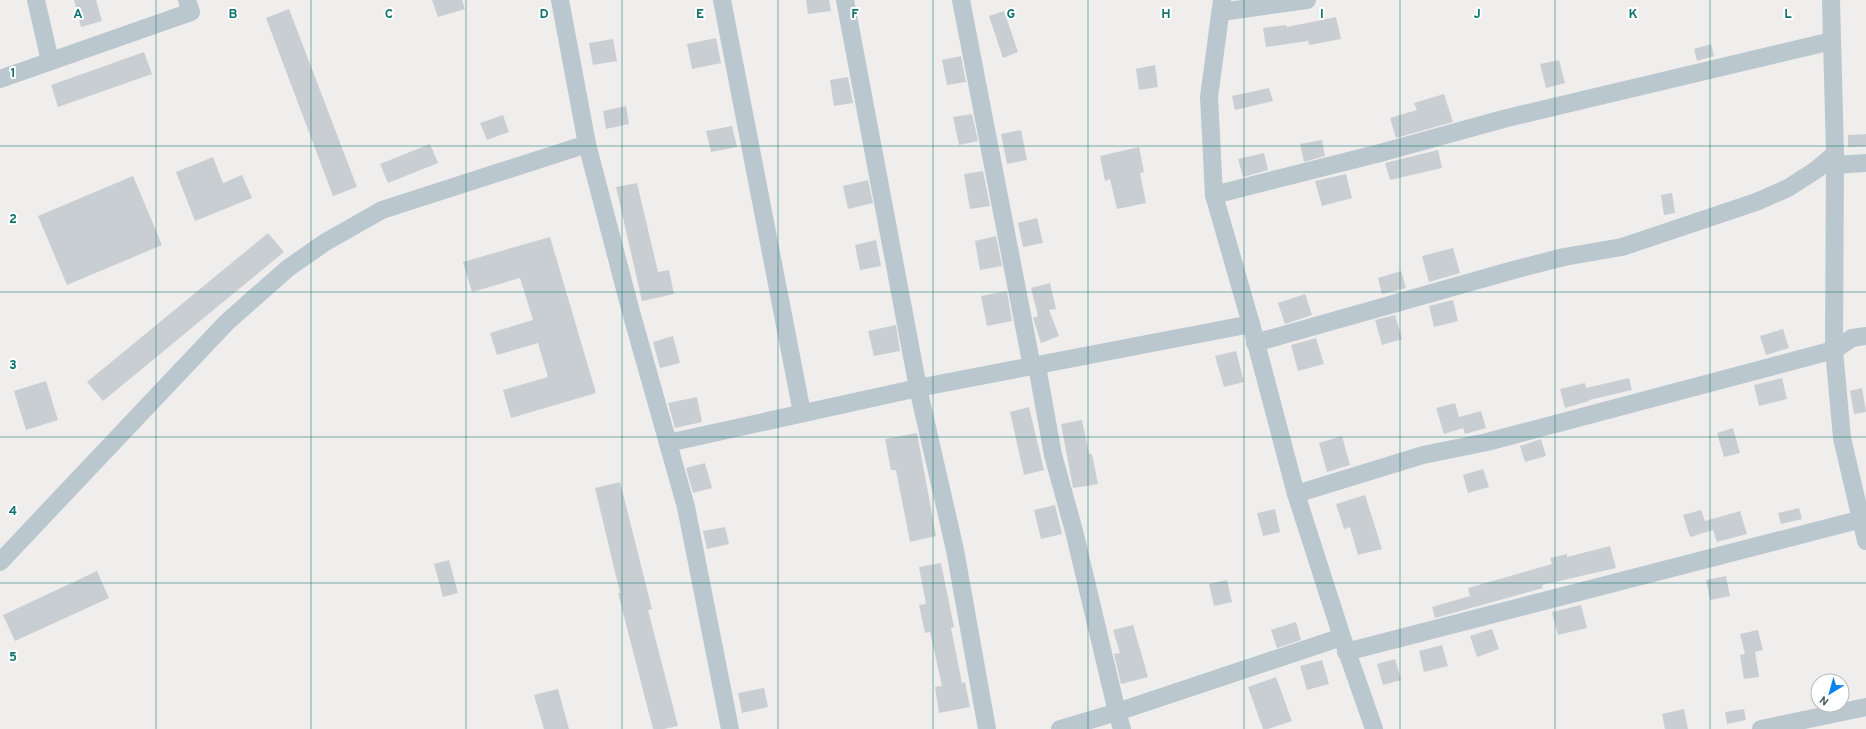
<svg xmlns="http://www.w3.org/2000/svg" width="1866" height="729" font-family="Overpass,sans-serif">
	<style>
		.building { fill: #c9ced3 }
		.lines { fill: none; stroke-linecap: round; stroke-linejoin: round }
		.minor { stroke: #bac7ce; stroke-width: 18 }
		.grid { fill: none; stroke: #0f766e; stroke-width: 1; stroke-opacity: 0.55 }
		.grid-label { font-size: 13px; text-anchor: middle; font-weight: bold; fill: #0f766e; stroke: #fff; stroke-width: 4; stroke-linejoin: round; paint-order: stroke }
	</style>
	<rect width="100%" height="100%" fill="#f0eded"/>
	<g class="building">
		<polygon points="74,0 96,0 102,21 81,27"/>
		<polygon points="432,0 462,0 465,9 438,17"/>
		<polygon points="806,0 829,0 831,11 808,14"/>
		<polygon points="289,9 357,187 333,196 266,18"/>
		<polygon points="1004,11 1018,52 1003,58 989,16"/>
		<polygon points="1336,17 1341,39 1309,45 1308,41 1266,47 1263,28 1286,25 1287,27"/>
		<polygon points="716,38 721,63 692,69 687,44"/>
		<polygon points="613,39 617,61 593,65 589,43"/>
		<polygon points="1711,44 1714,56 1697,61 1694,49"/>
		<polygon points="144,52 152,74 58,107 51,85"/>
		<polygon points="961,56 966,82 947,85 942,60"/>
		<polygon points="1559,60 1565,83 1546,88 1540,64"/>
		<polygon points="1155,65 1158,87 1139,90 1136,69"/>
		<polygon points="848,77 853,103 834,106 830,80"/>
		<polygon points="1269,88 1273,101 1235,110 1232,96"/>
		<polygon points="1444,94 1453,122 1396,138 1390,118 1417,110 1414,103"/>
		<polygon points="626,106 629,124 606,129 603,111"/>
		<polygon points="972,114 978,141 959,145 953,117"/>
		<polygon points="503,115 509,132 487,140 480,123"/>
		<polygon points="732,126 737,147 711,152 706,131"/>
		<polygon points="1021,130 1027,160 1007,164 1001,134"/>
		<polygon points="1866,134 1866,146 1848,147 1848,135"/>
		<polygon points="1322,140 1325,156 1304,162 1300,144"/>
		<polygon points="430,144 438,163 388,183 380,164"/>
		<polygon points="1139,147 1144,172 1140,173 1146,203 1117,209 1110,179 1105,181 1100,156"/>
		<polygon points="1438,150 1442,168 1390,180 1385,163"/>
		<polygon points="1264,153 1268,170 1243,177 1238,159"/>
		<polygon points="213,157 223,183 242,175 252,198 195,221 176,172"/>
		<polygon points="983,171 990,206 970,209 964,174"/>
		<polygon points="1346,174 1352,198 1322,206 1315,181"/>
		<polygon points="133,176 162,245 67,285 38,216"/>
		<polygon points="868,180 873,203 848,209 843,186"/>
		<polygon points="637,183 658,272 669,270 674,294 642,301 616,187"/>
		<polygon points="1672,193 1675,213 1664,215 1661,195"/>
		<polygon points="1037,218 1043,243 1023,247 1018,223"/>
		<polygon points="268,233 284,252 103,401 87,382"/>
		<polygon points="996,236 1002,266 980,270 975,241"/>
		<polygon points="550,237 596,393 511,418 503,390 548,377 538,343 497,355 490,333 533,320 520,278 472,292 463,262"/>
		<polygon points="876,240 881,266 860,270 855,245"/>
		<polygon points="1453,248 1460,273 1429,282 1422,256"/>
		<polygon points="1401,271 1406,288 1382,294 1378,278"/>
		<polygon points="1050,283 1056,309 1049,310 1059,336 1041,343 1033,318 1038,316 1031,288"/>
		<polygon points="1007,291 1012,321 987,326 981,296"/>
		<polygon points="1305,294 1312,315 1285,324 1278,303"/>
		<polygon points="1453,300 1458,321 1434,327 1429,306"/>
		<polygon points="1395,315 1402,339 1382,345 1375,320"/>
		<polygon points="896,325 900,351 874,356 868,331"/>
		<polygon points="1783,329 1789,348 1766,355 1760,336"/>
		<polygon points="673,336 680,363 660,368 653,342"/>
		<polygon points="1316,338 1324,364 1298,371 1291,345"/>
		<polygon points="1236,351 1244,382 1224,387 1215,356"/>
		<polygon points="1629,378 1632,390 1589,400 1589,401 1565,408 1560,389 1585,383 1586,388"/>
		<polygon points="1782,378 1787,399 1759,406 1754,385"/>
		<polygon points="46,381 58,420 26,430 14,391"/>
		<polygon points="1862,388 1866,412 1854,414 1850,391"/>
		<polygon points="697,397 702,422 675,428 668,403"/>
		<polygon points="1455,403 1459,417 1481,411 1486,428 1465,434 1463,428 1444,434 1436,408"/>
		<polygon points="1029,407 1044,470 1024,475 1010,412"/>
		<polygon points="1082,420 1089,454 1092,454 1098,484 1073,488 1061,424"/>
		<polygon points="1733,428 1740,453 1724,457 1717,433"/>
		<polygon points="917,433 936,536 910,542 896,470 891,470 885,439"/>
		<polygon points="1342,436 1350,465 1327,472 1319,443"/>
		<polygon points="1541,439 1546,456 1525,462 1520,446"/>
		<polygon points="705,463 712,488 693,493 686,468"/>
		<polygon points="1483,469 1489,487 1468,493 1463,475"/>
		<polygon points="620,482 652,609 648,610 678,726 664,729 653,729 618,593 620,593 595,488"/>
		<polygon points="1365,495 1382,549 1358,555 1350,527 1344,529 1336,504"/>
		<polygon points="1055,505 1062,534 1041,539 1034,510"/>
		<polygon points="1799,508 1802,519 1781,524 1778,513"/>
		<polygon points="1275,509 1280,532 1263,536 1257,513"/>
		<polygon points="1701,510 1705,521 1740,511 1747,534 1717,542 1713,530 1690,537 1683,515"/>
		<polygon points="725,527 729,544 707,549 703,531"/>
		<polygon points="1610,546 1616,568 1542,585 1543,588 1435,618 1432,607 1470,596 1468,588 1552,564 1550,558 1567,554 1567,557"/>
		<polygon points="449,560 458,593 443,597 434,564"/>
		<polygon points="941,563 954,627 951,628 962,683 965,682 970,707 939,713 935,687 942,686 930,632 925,633 919,605 926,604 919,567"/>
		<polygon points="97,571 109,598 15,641 3,615"/>
		<polygon points="1726,576 1730,596 1710,600 1706,580"/>
		<polygon points="1227,580 1232,602 1214,606 1209,584"/>
		<polygon points="1581,605 1587,628 1558,635 1552,612"/>
		<polygon points="1296,622 1301,640 1277,648 1271,630"/>
		<polygon points="1133,625 1148,677 1121,684 1114,654 1120,653 1113,630"/>
		<polygon points="1492,629 1499,649 1477,657 1470,636"/>
		<polygon points="1758,630 1763,650 1755,652 1759,677 1744,679 1740,655 1745,654 1740,634"/>
		<polygon points="1442,645 1448,666 1424,672 1419,651"/>
		<polygon points="1395,659 1401,680 1383,685 1377,664"/>
		<polygon points="1322,660 1329,684 1307,690 1300,666"/>
		<polygon points="1276,677 1292,721 1268,729 1263,729 1248,687"/>
		<polygon points="764,688 768,707 742,713 738,693"/>
		<polygon points="558,689 569,729 544,729 534,695"/>
		<polygon points="1684,709 1688,729 1665,729 1662,714"/>
		<polygon points="1744,709 1746,720 1727,724 1725,712"/>
	</g>
	<g class="lines">
		<g class="minor">
			<polyline points="36,0 50,61"/>
			<polyline points="560,0 587,144 631,312 686,507 730,729"/>
			<polyline points="722,0 802,413"/>
			<polyline points="845,0 918,388 955,550 987,729"/>
			<polyline points="961,0 1032,367"/>
			<polyline points="1222,0 1209,97 1214,195 1251,324"/>
			<polyline points="1831,0 1835,154 1834,350 1842,438 1866,541"/>
			<polyline points="1221,12 1307,0"/>
			<polyline points="0,79 191,12 187,0"/>
			<polyline points="1835,165 1866,163"/>
			<polyline points="1214,195 1380,153 1507,118 1832,41"/>
			<polyline points="1255,343 1517,269 1564,257 1622,247 1756,202 1788,188 1816,170 1835,154"/>
			<polyline points="1037,366 1053,455 1074,531 1117,712 1122,729"/>
			<polyline points="668,443 918,388 1251,324 1296,494 1342,637 1117,712 1060,729"/>
			<polyline points="1296,494 1423,455 1487,442 1834,350 1852,338 1866,336"/>
			<polyline points="0,562 227,322 287,269 324,243 382,210 587,144"/>
			<polyline points="1343,640 1374,729"/>
			<polyline points="1346,652 1866,518"/>
			<polyline points="1761,729 1866,707"/>
		</g>
	</g>
	<path class="grid" d="M156 0V729M311 0V729M466 0V729M622 0V729M778 0V729M933 0V729M1088 0V729M1244 0V729M1400 0V729M1555 0V729M1710 0V729M0 146H1866M0 292H1866M0 437H1866M0 583H1866"/>
	<g class="grid-label">
		<text x="78" y="18">A</text>
		<text x="233" y="18">B</text>
		<text x="389" y="18">C</text>
		<text x="544" y="18">D</text>
		<text x="700" y="18">E</text>
		<text x="855" y="18">F</text>
		<text x="1011" y="18">G</text>
		<text x="1166" y="18">H</text>
		<text x="1322" y="18">I</text>
		<text x="1477" y="18">J</text>
		<text x="1633" y="18">K</text>
		<text x="1788" y="18">L</text>
		<text x="13" y="77">1</text>
		<text x="13" y="223">2</text>
		<text x="13" y="369">3</text>
		<text x="13" y="515">4</text>
		<text x="13" y="661">5</text>
	</g>
	<g transform="translate(1830 693) rotate(217)"><circle r="19" fill="#ffffff" stroke="#b4babe"/>
	<path d="M0-3L7 15L0 10L-7 15Z" fill="#0884ef"/>
	<text y="-6" font-size="11" font-weight="bold" text-anchor="middle" fill="#44535c">N</text>
	</g>
</svg>
